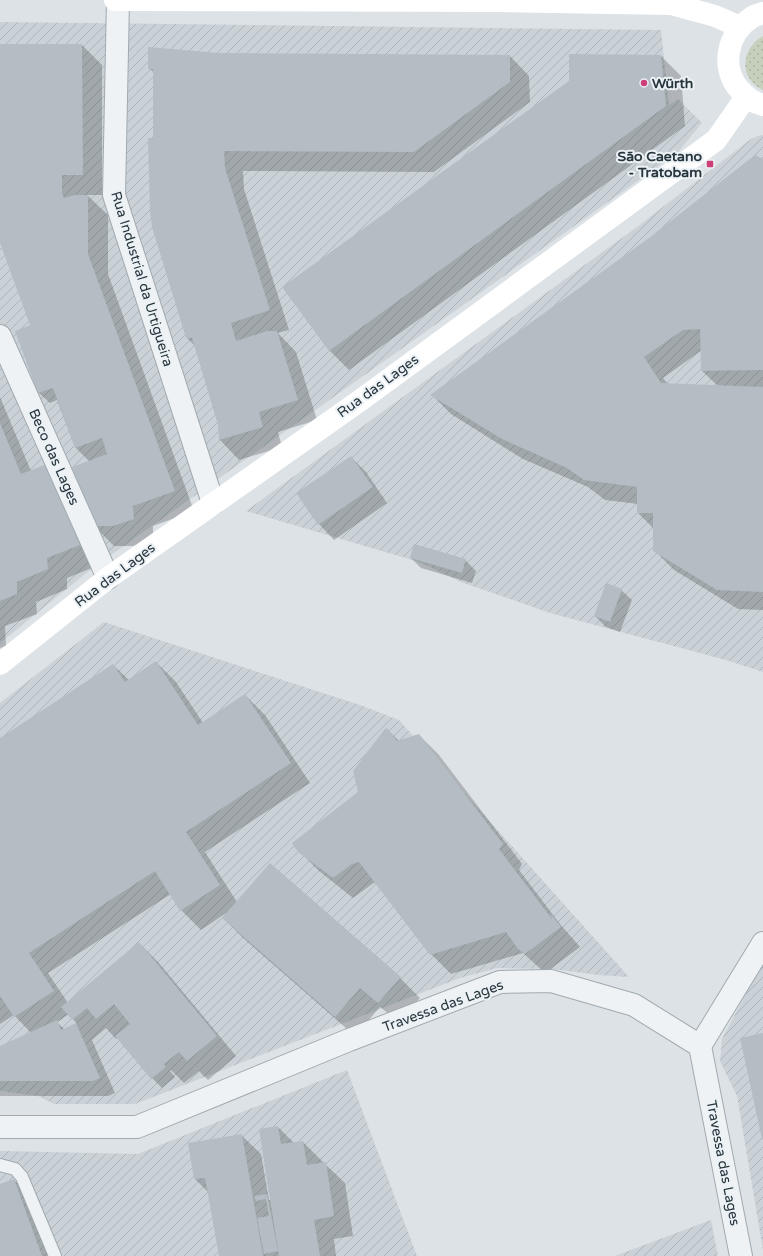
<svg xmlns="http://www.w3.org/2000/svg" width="763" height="1256" font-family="'Varela Round',sans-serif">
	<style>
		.industrial { fill: url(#industrial-furrows) }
		.garden { fill: url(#garden-dots) }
		.shadow { fill: #0003; fill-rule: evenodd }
		.building { fill: #b3bdc3 }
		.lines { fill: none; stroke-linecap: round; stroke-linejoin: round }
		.lane-casing { stroke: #a2aab0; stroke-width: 14 }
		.street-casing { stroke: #a2aab0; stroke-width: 24 }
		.lane { stroke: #eef2f4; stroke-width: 12 }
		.street { stroke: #eef2f4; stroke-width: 22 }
		.secondary { stroke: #fff; stroke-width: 22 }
		.poi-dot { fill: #cc3f79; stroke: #ebf1f4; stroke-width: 1.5 }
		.labels { text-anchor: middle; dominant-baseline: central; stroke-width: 4; stroke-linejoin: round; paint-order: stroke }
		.poi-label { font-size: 14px; font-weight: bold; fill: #26343c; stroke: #ebf1f4; text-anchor: start }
		.street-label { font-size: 14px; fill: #26343c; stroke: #ebf1f4 }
	</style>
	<defs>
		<pattern id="industrial-furrows" width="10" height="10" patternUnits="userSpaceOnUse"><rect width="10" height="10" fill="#cad2d8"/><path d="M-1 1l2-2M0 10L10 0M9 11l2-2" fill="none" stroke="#adb5ba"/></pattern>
		<pattern id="garden-dots" width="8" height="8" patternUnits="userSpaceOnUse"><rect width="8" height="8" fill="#c7d0bd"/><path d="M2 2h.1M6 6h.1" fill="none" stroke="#abb3a3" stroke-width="1.8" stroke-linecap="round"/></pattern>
	</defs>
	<rect width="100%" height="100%" fill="#dce2e6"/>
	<g class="industrial">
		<polygon points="0,22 661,30 669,105 678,99 702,123 677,153 90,570 0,643"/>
		<polygon points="763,135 763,672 726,660 550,613 461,582 419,562 246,511 637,227 751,139 758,136"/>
		<polygon points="104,622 360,705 399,720 629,977 599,975 553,969 497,968 460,978 135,1104 54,1104 38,1096 0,1091 0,703"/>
		<polygon points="763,961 763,1250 737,1096 720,1061 722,1039"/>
		<polygon points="347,1070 417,1256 0,1256 0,1151 138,1154"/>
		<polygon points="711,1220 718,1256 615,1256"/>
	</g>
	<path class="garden" d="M763 36V90C738 79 741 48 763 36Z"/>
	<g class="shadow">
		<polygon points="0,45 82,45 102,65 102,195 87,195 108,215 108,274 194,511 153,526 153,538 133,546 114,546 94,526 90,462 75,447 57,400 50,403 39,393 16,331 33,329 0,239"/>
		<polygon points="218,54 510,56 529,76 530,102 434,172 243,171 244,189 289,330 278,333 296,352 317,420 278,432 282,447 239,460 220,440 219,425 195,346 187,338 154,139 154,73 149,68"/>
		<polygon points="661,56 681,76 685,126 349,370 329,350"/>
		<path d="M763 160V610L738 609 674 570 654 550V529L638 513V504L605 500 588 487 523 459 451 414 432 395ZM702 350V371L718 386 668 384 663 378Z"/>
		<polygon points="0,397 31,471 46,465 99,565 67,578 67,589 36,602 37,614 5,626 6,646 0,648"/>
		<polygon points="351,457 366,472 387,503 334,540 319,524 298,494"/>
		<polygon points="411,558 465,560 476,571 472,583 421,568"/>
		<polygon points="621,590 632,600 620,632 606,627 595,616"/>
		<path d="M156 662 176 682 203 723 245 695 265 715 310 783 205 852 237 902 270 864 400 978 420 998 399 1022 380 1007 355 1036 243 938 223 918 226 913 201 930 181 910 171 894 48 973 68 1003 139 943 159 963 236 1056 208 1080 199 1071 184 1083 171 1070 170 1071 175 1077 162 1088 152 1078 118 1037 116 1039 106 1028 92 1040 115 1093 108 1096H0V1047L31 1033 14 1015 0 1024V739L113 665 129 680ZM69 1014 77 1024 65 1030 57 1022Z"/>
		<polygon points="387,729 399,741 419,735 439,755 522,864 519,870 560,924 580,947 545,973 523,953 451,974 431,954 376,882 372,884 353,898 319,871 299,851 360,793"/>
		<polygon points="278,1127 294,1143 303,1142 323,1162 323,1164 325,1164 345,1183 353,1236 334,1239 336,1256 220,1256 208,1192 195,1179 189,1144 241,1135 261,1154 269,1200 271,1200"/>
		<polygon points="14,1180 34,1199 54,1256 0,1256 0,1185"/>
	</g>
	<g class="building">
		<polygon points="0,44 82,44 83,175 62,175 62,193 64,198 74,195 88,195 88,254 175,491 133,506 134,519 113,526 94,526 72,467 107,454 102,438 75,448 53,388 38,393 15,331 30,325 0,243"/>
		<polygon points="148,47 218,53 510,55 510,82 414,152 224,151 225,168 270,310 231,323 236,341 267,331 277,331 298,400 259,412 263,427 219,440 218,425 192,338 186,338 152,227 150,211 148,138 153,138 153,69 148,69"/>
		<polygon points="569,54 661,55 666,106 329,351 282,287 569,81"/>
		<polygon points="755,155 763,159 763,370 701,371 700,329 683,330 644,357 661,383 763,387 763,592 717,590 653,551 653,513 637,513 637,487 584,480 567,468 502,439 430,395 649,238"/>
		<polygon points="0,423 21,474 47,464 80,545 47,558 48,569 17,582 17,594 0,601"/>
		<polygon points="351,456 373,487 318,525 296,493"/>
		<polygon points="414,544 466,559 462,573 410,558"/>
		<polygon points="606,583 622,589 610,622 594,616"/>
		<polygon points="156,661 198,725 245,694 291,763 186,832 220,885 180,911 155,871 29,953 54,991 14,1017 0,996 0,738 113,664 125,682"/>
		<polygon points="387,728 397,741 419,734 503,844 499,849 552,919 551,914 561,927 525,954 518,949 506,932 430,955 359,862 352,864 333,878 298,852 292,843 358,792 353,771 384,730"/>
		<polygon points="270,863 401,977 378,1003 360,988 335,1017 222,918"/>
		<polygon points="139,942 217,1036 187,1061 179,1052 164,1064 166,1067 151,1079 115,1036 130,1024 114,1004 96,1019 87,1008 72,1020 61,1007"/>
		<polygon points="57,1020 61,1030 76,1023 100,1078 93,1081 0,1081 0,1046"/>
		<polygon points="763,1033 763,1139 762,1139 740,1038"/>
		<polygon points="278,1126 281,1144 303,1141 307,1165 326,1162 334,1216 314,1220 320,1256 279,1256 259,1129"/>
		<polygon points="242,1134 263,1256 219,1256 205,1178 194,1179 188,1143"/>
		<polygon points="14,1179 42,1256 0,1256 0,1184"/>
		<polygon points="267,1194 278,1251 264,1254 257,1218 269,1216 266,1199 256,1201 254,1196"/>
	</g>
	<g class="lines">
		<defs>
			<polyline id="lane" points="0,1165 15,1169 22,1177 55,1256"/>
			<g id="street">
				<polyline points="118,0 114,195 213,503"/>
				<polyline points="0,336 108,578"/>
				<polyline points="700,1046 763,943"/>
				<polyline points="0,1127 137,1127 349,1040 500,982 551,981 634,1005 700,1046 741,1256"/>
			</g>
		</defs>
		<use href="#lane" class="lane-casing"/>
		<use href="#street" class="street-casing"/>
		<use href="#lane" class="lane"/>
		<use href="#street" class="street"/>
		<g class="secondary">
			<polyline points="115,0 495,1 671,4 715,16 740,27"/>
			<path d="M763 13C759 14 755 15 751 18 727 33 720 69 740 90 746 97 754 103 763 105"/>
			<polyline points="0,664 108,578 358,402 716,140 746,97"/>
		</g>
	</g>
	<g class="poi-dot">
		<circle cx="644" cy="83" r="4"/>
		<rect x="706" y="160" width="8" height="8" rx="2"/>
	</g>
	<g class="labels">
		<g class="poi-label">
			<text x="652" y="83">Würth</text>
			<text x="702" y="156" text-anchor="end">São Caetano<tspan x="702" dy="16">- Tratobam</tspan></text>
		</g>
		<g class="street-label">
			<text transform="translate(142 279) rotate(73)">Rua Industrial da Urtigueira</text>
			<text transform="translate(378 386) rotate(-36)">Rua das Lages</text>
			<text transform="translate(54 457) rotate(66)">Beco das Lages</text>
			<text transform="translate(115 575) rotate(-37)">Rua das Lages</text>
			<text transform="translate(443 1006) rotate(-20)">Travessa das Lages</text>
			<text transform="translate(723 1163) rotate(79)">Travessa das Lages</text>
		</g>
	</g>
</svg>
